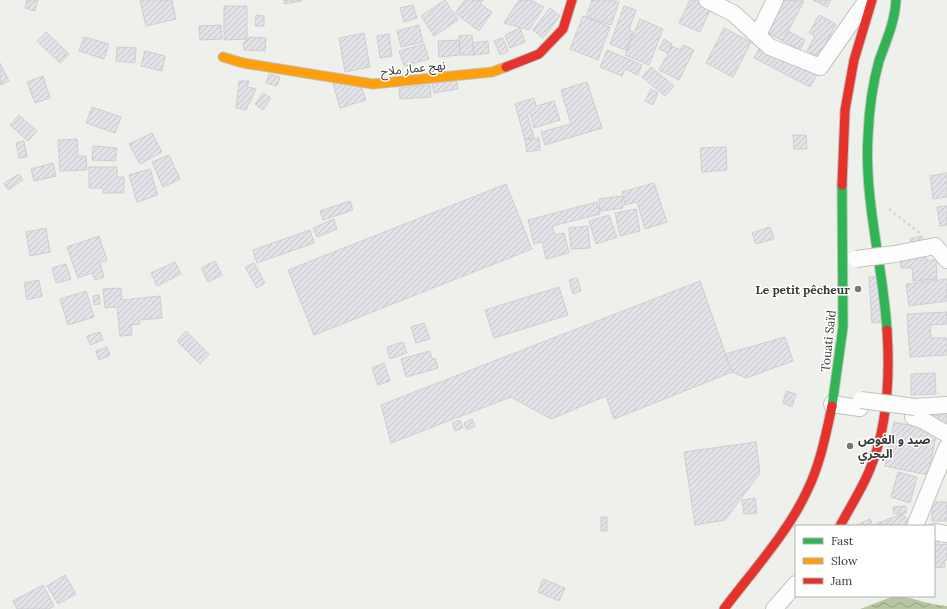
<svg xmlns="http://www.w3.org/2000/svg" width="947" height="609" font-family="Lora,'Noto Sans Arabic',serif">
	<style>
		.water { fill: url(#water-waves) }
		.building { fill: url(#building-hatch); stroke: #cdcecd }
		.lines { fill: none; stroke-linecap: round; stroke-linejoin: round }
		.street-casing { stroke: #c0c3be; stroke-width: 18 }
		.fast-casing { stroke: #c0c3be; stroke-width: 11 }
		.slow-casing { stroke: #c0c3be; stroke-width: 11 }
		.jam-casing { stroke: #c0c3be; stroke-width: 11 }
		.path { stroke: #d7d8d7; stroke-width: 2.5; stroke-dasharray: 3 3; stroke-linecap: butt }
		.street { stroke: #fcfdfc; stroke-width: 16 }
		.fast { stroke: #30b455; stroke-width: 9 }
		.slow { stroke: #ff9f0a; stroke-width: 9 }
		.jam { stroke: #e5322d; stroke-width: 9 }
		.street-bridge-casing { stroke: #c0c3be; stroke-width: 18; stroke-linecap: butt }
		.street-bridge { stroke: #fcfdfc; stroke-width: 16 }
		.poi-dot { fill: #787a75; stroke: #fff; stroke-width: 1.5 }
		.labels { text-anchor: middle; dominant-baseline: central; stroke-width: 3; stroke-linejoin: round; paint-order: stroke }
		.street-label { font-size: 12px; fill: #383a36; stroke: #fff }
		.poi-label { font-size: 12px; font-weight: bold; fill: #383a36; stroke: #fff; text-anchor: end }
	</style>
	<defs>
		<pattern id="water-waves" width="16" height="10" patternUnits="userSpaceOnUse"><rect width="16" height="10" fill="#b7c5a1"/><path d="M0 5q4-4 8 0t8 0" fill="none" stroke="#96a184"/></pattern>
		<pattern id="building-hatch" width="6" height="6" patternUnits="userSpaceOnUse"><rect width="6" height="6" fill="#e2e2e9"/><path d="M-1 1l2-2M0 6l6-6M5 7l2-2" fill="none" stroke="#c3c3c8"/></pattern>
	</defs>
	<rect width="100%" height="100%" fill="#eef1eb"/>
	<path class="water" d="M894 596C912 596 927 605 947 606V609H860Z"/>
	<g class="building">
		<polygon points="27,0 38,0 35,11 25,8"/>
		<polygon points="140,0 172,0 176,19 146,26"/>
		<polygon points="284,0 302,0 302,1 284,4"/>
		<polygon points="445,0 458,20 434,36 421,16"/>
		<polygon points="465,0 483,0 480,4 492,12 479,31 455,13"/>
		<polygon points="519,0 530,0 544,7 529,30 504,23"/>
		<polygon points="592,0 612,0 619,2 611,25 586,17"/>
		<polygon points="690,0 699,0 712,6 700,32 679,23"/>
		<polygon points="776,0 804,1 783,41 761,29"/>
		<polygon points="813,0 831,0 827,7"/>
		<polygon points="413,5 417,18 404,22 400,8"/>
		<polygon points="224,6 247,6 247,39 224,40"/>
		<polygon points="624,6 636,10 629,30 633,32 626,50 610,44"/>
		<polygon points="550,8 560,16 543,38 533,30"/>
		<polygon points="256,15 264,16 264,26 255,26"/>
		<polygon points="819,15 836,24 819,57 807,51 815,36 809,33"/>
		<polygon points="583,16 610,27 598,60 570,49"/>
		<polygon points="640,19 663,29 649,65 625,55"/>
		<polygon points="221,25 222,39 200,40 199,26"/>
		<polygon points="419,25 423,42 401,47 397,31"/>
		<polygon points="520,28 525,42 510,48 505,35"/>
		<polygon points="724,28 751,42 733,77 706,63"/>
		<polygon points="788,31 805,40 800,50 783,41"/>
		<polygon points="46,32 69,54 60,63 37,41"/>
		<polygon points="364,33 370,67 345,72 339,38"/>
		<polygon points="389,34 392,56 380,58 377,36"/>
		<polygon points="472,35 474,55 460,55 459,36"/>
		<polygon points="84,37 109,44 104,59 79,51"/>
		<polygon points="250,37 266,38 265,51 244,50 243,43"/>
		<polygon points="503,38 508,51 500,55 494,41"/>
		<polygon points="664,39 672,44 668,53 659,49"/>
		<polygon points="459,40 460,55 439,57 438,41"/>
		<polygon points="488,41 489,53 474,55 473,43"/>
		<polygon points="424,44 429,59 404,66 399,51"/>
		<polygon points="683,45 694,50 679,80 659,70 672,46 680,50"/>
		<polygon points="761,45 817,75 810,87 754,58"/>
		<polygon points="117,47 136,48 135,63 116,61"/>
		<polygon points="607,50 642,65 638,75 625,69 622,76 600,67"/>
		<polygon points="145,51 165,56 162,71 141,66"/>
		<polygon points="0,63 9,81 0,85"/>
		<polygon points="651,67 674,86 665,96 642,77"/>
		<polygon points="269,74 280,77 277,86 266,83"/>
		<polygon points="43,76 50,98 35,103 27,82"/>
		<polygon points="456,78 458,89 434,93 432,83"/>
		<polygon points="239,81 249,81 247,87 256,89 246,110 236,108"/>
		<polygon points="587,82 602,128 545,145 541,132 571,124 561,90"/>
		<polygon points="333,83 360,83 366,100 340,108"/>
		<polygon points="430,85 431,97 400,99 399,88"/>
		<polygon points="651,89 658,93 653,105 645,101"/>
		<polygon points="263,93 271,98 263,110 255,104"/>
		<polygon points="534,98 536,106 554,101 560,120 534,128 530,113 527,114 534,137 525,140 515,104"/>
		<polygon points="92,107 121,117 115,133 86,123"/>
		<polygon points="19,115 37,131 28,141 10,125"/>
		<polygon points="152,133 162,152 140,164 129,144"/>
		<polygon points="793,135 806,135 807,149 794,149"/>
		<polygon points="539,138 540,150 527,152 525,140"/>
		<polygon points="77,139 78,156 86,156 87,170 60,171 58,140"/>
		<polygon points="24,141 27,157 19,158 16,143"/>
		<polygon points="93,146 117,148 115,161 92,160"/>
		<polygon points="726,147 727,170 702,172 700,148"/>
		<polygon points="169,155 180,179 163,187 152,162"/>
		<polygon points="53,163 56,176 34,181 31,169"/>
		<polygon points="89,167 117,167 117,177 124,177 124,193 103,193 103,188 89,188"/>
		<polygon points="150,169 158,195 137,202 129,175"/>
		<polygon points="947,173 947,197 933,199 930,176"/>
		<polygon points="19,174 23,180 8,190 4,183"/>
		<polygon points="654,183 667,222 645,229 637,202 625,205 622,192"/>
		<polygon points="506,184 532,249 314,335 288,270"/>
		<polygon points="622,196 623,208 600,211 599,199"/>
		<polygon points="350,201 353,210 323,220 320,211"/>
		<polygon points="597,202 600,214 552,226 555,235 564,233 569,253 546,259 542,242 534,244 528,220"/>
		<polygon points="947,206 947,225 940,226 937,207"/>
		<polygon points="636,209 640,231 620,236 615,213"/>
		<polygon points="609,215 617,237 596,244 589,221"/>
		<polygon points="334,219 337,229 317,237 313,228"/>
		<polygon points="588,226 590,248 571,249 569,228"/>
		<polygon points="770,227 774,239 756,244 752,233"/>
		<polygon points="46,228 50,252 30,256 26,232"/>
		<polygon points="310,230 314,243 257,263 253,250"/>
		<polygon points="99,236 107,260 100,263 104,277 95,280 92,273 78,278 67,247"/>
		<polygon points="922,236 923,243 912,245 910,239"/>
		<polygon points="926,251 926,260 936,260 937,279 913,281 912,268 901,268 900,253"/>
		<polygon points="215,261 222,275 208,282 201,268"/>
		<polygon points="175,262 181,274 157,286 151,273"/>
		<polygon points="254,263 265,283 257,288 245,267"/>
		<polygon points="66,264 71,279 56,283 52,268"/>
		<polygon points="878,276 882,322 872,323 869,277"/>
		<polygon points="577,278 581,291 573,294 569,280"/>
		<polygon points="947,279 947,301 909,306 906,284"/>
		<polygon points="39,280 42,296 27,300 24,283"/>
		<polygon points="700,281 732,372 614,419 606,396 551,419 511,397 391,443 381,405"/>
		<polygon points="559,287 568,315 494,338 485,310"/>
		<polygon points="121,288 122,300 160,296 162,318 139,320 140,324 131,325 132,335 120,336 117,307 105,308 103,289"/>
		<polygon points="86,291 94,317 68,325 60,299"/>
		<polygon points="99,295 100,304 94,305 93,296"/>
		<polygon points="947,312 947,324 930,325 931,338 947,338 947,355 910,357 907,314"/>
		<polygon points="424,323 430,339 416,343 411,327"/>
		<polygon points="186,331 209,354 200,364 177,341"/>
		<polygon points="100,332 103,340 90,345 87,336"/>
		<polygon points="785,337 793,361 746,378 732,372 725,354"/>
		<polygon points="403,342 407,353 390,359 387,347"/>
		<polygon points="107,347 110,355 99,360 96,351"/>
		<polygon points="430,351 432,359 435,358 438,368 406,377 401,359"/>
		<polygon points="384,363 390,381 378,385 372,368"/>
		<polygon points="935,373 936,394 911,395 911,374"/>
		<polygon points="786,391 796,394 792,407 783,403"/>
		<polygon points="947,414 947,425 929,416"/>
		<polygon points="472,419 475,426 467,430 464,423"/>
		<polygon points="460,420 463,428 455,431 452,423"/>
		<polygon points="894,422 937,431 928,475 885,466"/>
		<polygon points="756,442 760,473 725,520 695,525 684,452"/>
		<polygon points="898,472 917,477 910,503 891,497"/>
		<polygon points="755,498 757,513 744,514 742,500"/>
		<rect x="932" y="502" width="15" height="19"/>
		<polygon points="906,506 906,513 894,514 893,507"/>
		<polygon points="902,514 909,520 908,526 877,526 876,524"/>
		<rect x="601" y="517" width="6" height="14"/>
		<polygon points="870,519 873,526 855,526"/>
		<polygon points="938,537 939,545 947,544 947,560 944,561 945,567 934,568 934,538"/>
		<polygon points="65,575 76,594 58,604 47,586"/>
		<polygon points="543,579 565,588 559,601 538,592"/>
		<polygon points="43,585 54,606 49,609 17,609 13,601"/>
	</g>
	<g class="lines">
		<defs>
			<g id="street">
				<polyline points="707,0 733,13 770,47 820,67 867,0"/>
				<polyline points="758,35 775,0"/>
				<polyline points="895,254 935,246 947,260"/>
				<polyline points="832,404 860,408"/>
				<polyline points="915,407 947,405"/>
				<polyline points="913,417 924,421 947,434"/>
				<polyline points="915,526 947,447"/>
				<polyline points="934,532 947,534"/>
				<polyline points="774,609 796,584"/>
			</g>
			<g id="fast">
				<path d="M887 330C883 265 864 201 868 136 869 111 872 86 879 61 886 41 895 22 896 0"/>
				<polyline points="832,406 843,327 842,185"/>
			</g>
			<polyline id="slow" points="223,57 243,63 373,84 492,72 506,67"/>
			<g id="jam">
				<polyline points="506,67 539,54 563,29 572,0"/>
				<polyline points="842,185 845,110 854,60 872,0"/>
				<path d="M840 526C850 507 862 489 870 469 888 426 890 376 887 330"/>
				<path d="M724 609C751 573 789 531 807 491 820 465 826 434 832 406"/>
			</g>
		</defs>
		<use href="#street" class="street-casing"/>
		<use href="#fast" class="fast-casing"/>
		<use href="#slow" class="slow-casing"/>
		<use href="#jam" class="jam-casing"/>
		<polyline class="path" points="889,209 921,234"/>
		<use href="#street" class="street"/>
		<use href="#fast" class="fast"/>
		<use href="#slow" class="slow"/>
		<use href="#jam" class="jam"/>
		<defs>
			<g id="street-bridge">
				<polyline points="856,259 895,254"/>
				<polyline points="861,400 915,407"/>
			</g>
		</defs>
		<use href="#street-bridge" class="street-bridge-casing"/>
		<use href="#street-bridge" class="street-bridge"/>
	</g>
	<g class="poi-dot">
		<circle cx="858" cy="289" r="4"/>
		<circle cx="850" cy="446" r="4"/>
	</g>
	<g class="labels">
		<g class="street-label">
			<text transform="translate(413 68) rotate(-6)">نهج عمار ملاح</text>
			<text transform="translate(828 341) rotate(-84)">Touati Saïd</text>
		</g>
		<g class="poi-label">
			<text x="850" y="289">Le petit pêcheur</text>
			<text x="858" y="439" text-anchor="start">صيد و الغوص<tspan x="858" dy="14">البحري</tspan></text>
		</g>
	</g>
	<rect x="795" y="525" width="140" height="72" fill="#ffffff" stroke="#afb0af"/>
	<rect x="803" y="538" width="20" height="6" fill="#30b455" stroke="#afb0af"/>
	<text x="831" y="545" font-size="12" fill="#383a36">Fast</text>
	<rect x="803" y="558" width="20" height="6" fill="#ff9f0a" stroke="#afb0af"/>
	<text x="831" y="565" font-size="12" fill="#383a36">Slow</text>
	<rect x="803" y="578" width="20" height="6" fill="#e5322d" stroke="#afb0af"/>
	<text x="831" y="585" font-size="12" fill="#383a36">Jam</text>
</svg>
